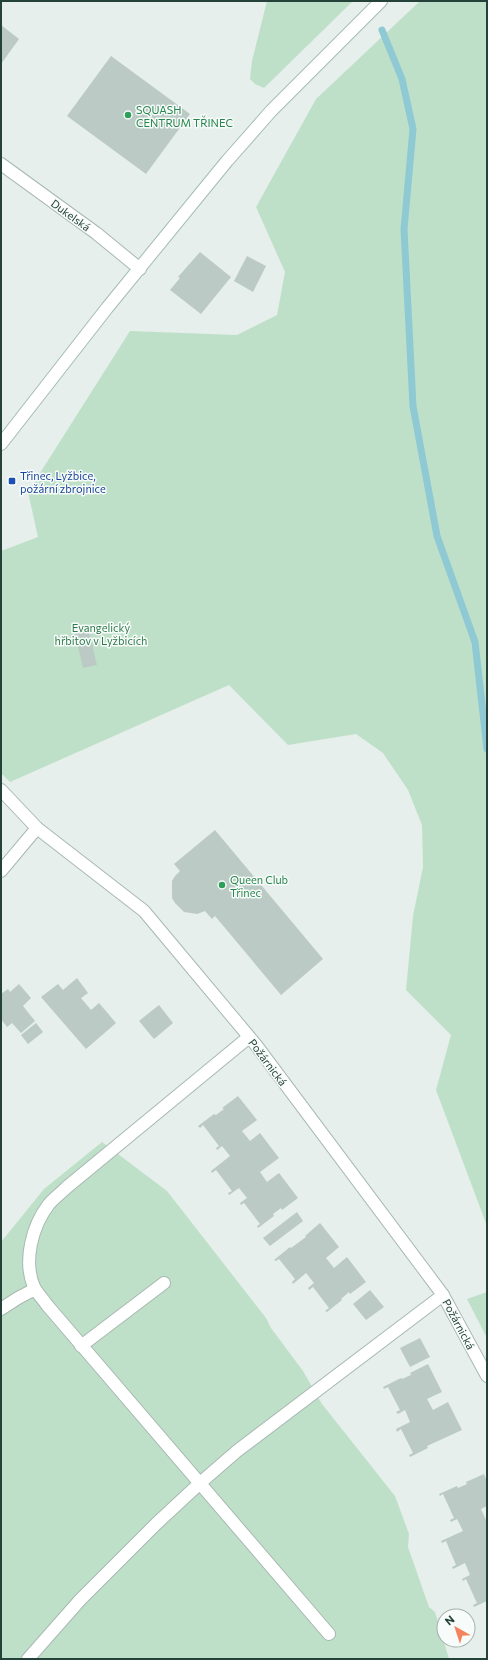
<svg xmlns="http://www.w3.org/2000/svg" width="488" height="1660" font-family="Commissioner,sans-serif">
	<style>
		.green { fill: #bfe0c8 }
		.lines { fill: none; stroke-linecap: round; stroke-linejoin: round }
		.stream { stroke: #8ec9d4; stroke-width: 7 }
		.building { fill: #bbcac4 }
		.street-casing { stroke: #a8b8b2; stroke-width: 14 }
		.secondary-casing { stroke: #a4bbb3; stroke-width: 14 }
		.street { stroke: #fff; stroke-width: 12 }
		.secondary { stroke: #fff; stroke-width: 12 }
		.leisure-dot { fill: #2e9e5b; stroke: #f7fbf9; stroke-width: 1.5 }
		.transit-dot { fill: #1a4fb4; stroke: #f7fbf9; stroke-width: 1.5 }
		.labels { text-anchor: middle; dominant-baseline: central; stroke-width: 3; stroke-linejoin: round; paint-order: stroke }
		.leisure-label { font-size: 11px; fill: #27864d; stroke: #f7fbf9; text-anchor: start }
		.street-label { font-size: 11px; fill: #24423a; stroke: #f7fbf9 }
		.transit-label { font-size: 11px; fill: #164399; stroke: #f7fbf9; text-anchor: start }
		.park-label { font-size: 11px; fill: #2d7a4b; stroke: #f7fbf9 }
	</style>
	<rect width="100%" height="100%" fill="#e6efeb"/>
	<g class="green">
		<polygon points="267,1 353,1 264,88 255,84 250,79 252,61"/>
		<polygon points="420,1 487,1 487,1226 436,1090 451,1035 406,990 413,916 423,867 422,825 408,790 383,753 356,734 288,745 229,685 10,782 1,773 1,551 38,537 28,492 130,331 237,335 277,315 285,272 256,207 316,99"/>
		<polygon points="102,1142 167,1191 266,1318 271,1328 303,1371 322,1404 395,1496 409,1534 408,1547 429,1607 435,1612 449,1659 1,1659 1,1242 44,1189"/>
		<polygon points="487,1292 487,1338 467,1299"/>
	</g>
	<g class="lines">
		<polyline class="stream" points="382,30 402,79 413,129 404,229 413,406 437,536 475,642 487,749"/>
	</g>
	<g class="building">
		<polygon points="1,25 19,39 1,64"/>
		<polygon points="111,56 190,114 146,174 67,116"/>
		<polygon points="200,252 231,277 201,314 170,290 180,278 178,277"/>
		<polygon points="247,256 266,266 253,292 234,281"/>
		<polygon points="89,631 97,665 83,668 75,634"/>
		<polygon points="215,830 323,959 281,995 215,916 212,919 205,911 197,914 184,912 175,903 172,898 172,881 175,876 180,871 174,864"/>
		<polygon points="77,978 88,993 81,998 91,1010 99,1003 116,1023 86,1049 41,997 58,984 63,990"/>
		<polygon points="19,984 31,998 23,1006 35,1021 21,1033 12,1023 7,1027 1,1019 1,994 8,989 10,992"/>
		<polygon points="159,1005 173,1023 154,1039 139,1021"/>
		<polygon points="36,1023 43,1032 28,1044 21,1035"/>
		<polygon points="238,1096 257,1120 242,1131 250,1141 260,1133 279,1158 260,1172 267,1182 279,1173 298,1198 282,1210 281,1208 273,1214 274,1216 258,1228 257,1226 260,1224 244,1203 241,1205 240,1203 247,1198 239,1188 229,1195 228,1193 232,1191 216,1170 212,1173 211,1171 230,1156 222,1146 217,1150 216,1148 219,1146 203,1125 200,1128 198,1126 214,1114 216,1115 224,1109 222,1108"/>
		<polygon points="297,1212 303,1221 270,1246 263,1238"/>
		<polygon points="320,1223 339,1247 326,1258 334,1268 347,1257 366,1282 350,1294 349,1292 341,1299 342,1300 327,1312 325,1311 329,1308 313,1287 309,1290 308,1288 314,1283 306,1273 293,1284 292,1282 295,1279 279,1259 276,1261 274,1260 290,1247 291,1248 306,1237 305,1236"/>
		<polygon points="370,1290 384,1307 366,1320 353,1304"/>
		<polygon points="420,1338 430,1357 410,1367 400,1348"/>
		<polygon points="428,1364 442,1392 427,1399 433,1410 448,1402 462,1430 427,1446 428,1448 410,1457 409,1455 413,1453 401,1429 397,1432 396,1429 410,1422 405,1410 398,1414 396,1412 400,1410 388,1387 384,1389 383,1387 401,1378 402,1379 411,1375 410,1373"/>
		<polygon points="484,1474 487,1482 487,1506 481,1509 486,1520 487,1520 487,1601 474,1607 473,1605 477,1603 466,1579 463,1581 462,1579 470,1575 465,1563 453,1569 452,1567 456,1565 446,1541 442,1543 441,1541 463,1531 457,1519 451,1522 450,1520 454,1518 443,1494 440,1496 439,1494 457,1486 458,1488 467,1484 466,1482"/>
	</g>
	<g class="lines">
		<defs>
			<g id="street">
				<polyline points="1,164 96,233 140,269"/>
				<polyline points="1,790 37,828 144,911 256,1045 443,1295 487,1376"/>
				<polyline points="1,871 37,828"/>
				<path d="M249 1037 67 1187C61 1193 54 1198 49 1204 32 1226 23 1261 34 1287 37 1293 43 1299 47 1305L329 1634"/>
				<polyline points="1,1309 18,1298 35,1289"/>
				<polyline points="81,1346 164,1283"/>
				<polyline points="28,1659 80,1600 156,1524 199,1484 237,1451 443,1295"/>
			</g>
			<polyline id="secondary" points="1,444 107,308 227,161 271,111 381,1"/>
		</defs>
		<use href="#street" class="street-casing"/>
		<use href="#secondary" class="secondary-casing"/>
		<use href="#street" class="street"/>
		<use href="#secondary" class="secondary"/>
	</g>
	<g class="leisure-dot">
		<circle cx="128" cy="115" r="4"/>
		<circle cx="222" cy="885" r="4"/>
	</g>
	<rect class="transit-dot" x="8" y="477" width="8" height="8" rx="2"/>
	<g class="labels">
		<g class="leisure-label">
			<text x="136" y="109">SQUASH<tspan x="136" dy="13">CENTRUM TŘINEC</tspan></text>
			<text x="230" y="879">Queen Club<tspan x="230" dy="13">Třinec</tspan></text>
		</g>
		<g class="street-label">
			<text transform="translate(71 215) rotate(36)">Dukelská</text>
			<text transform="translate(268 1062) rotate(53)">Požárnická</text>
			<text transform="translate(459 1324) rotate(62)">Požárnická</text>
		</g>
		<g class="transit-label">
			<text x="20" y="475">Třinec, Lyžbice,<tspan x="20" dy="13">požární zbrojnice</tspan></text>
		</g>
		<g class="park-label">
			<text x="101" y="627">Evangelický<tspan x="101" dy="13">hřbitov v Lyžbicích</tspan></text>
		</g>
	</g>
	<rect width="488" height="1660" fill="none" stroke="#24423a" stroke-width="4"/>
	<g transform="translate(456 1628) rotate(321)"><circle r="19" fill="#f7fbf9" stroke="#a3b1ad"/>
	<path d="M0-3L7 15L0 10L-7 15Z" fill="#f4845f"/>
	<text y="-6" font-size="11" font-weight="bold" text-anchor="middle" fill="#24423a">N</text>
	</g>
</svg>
